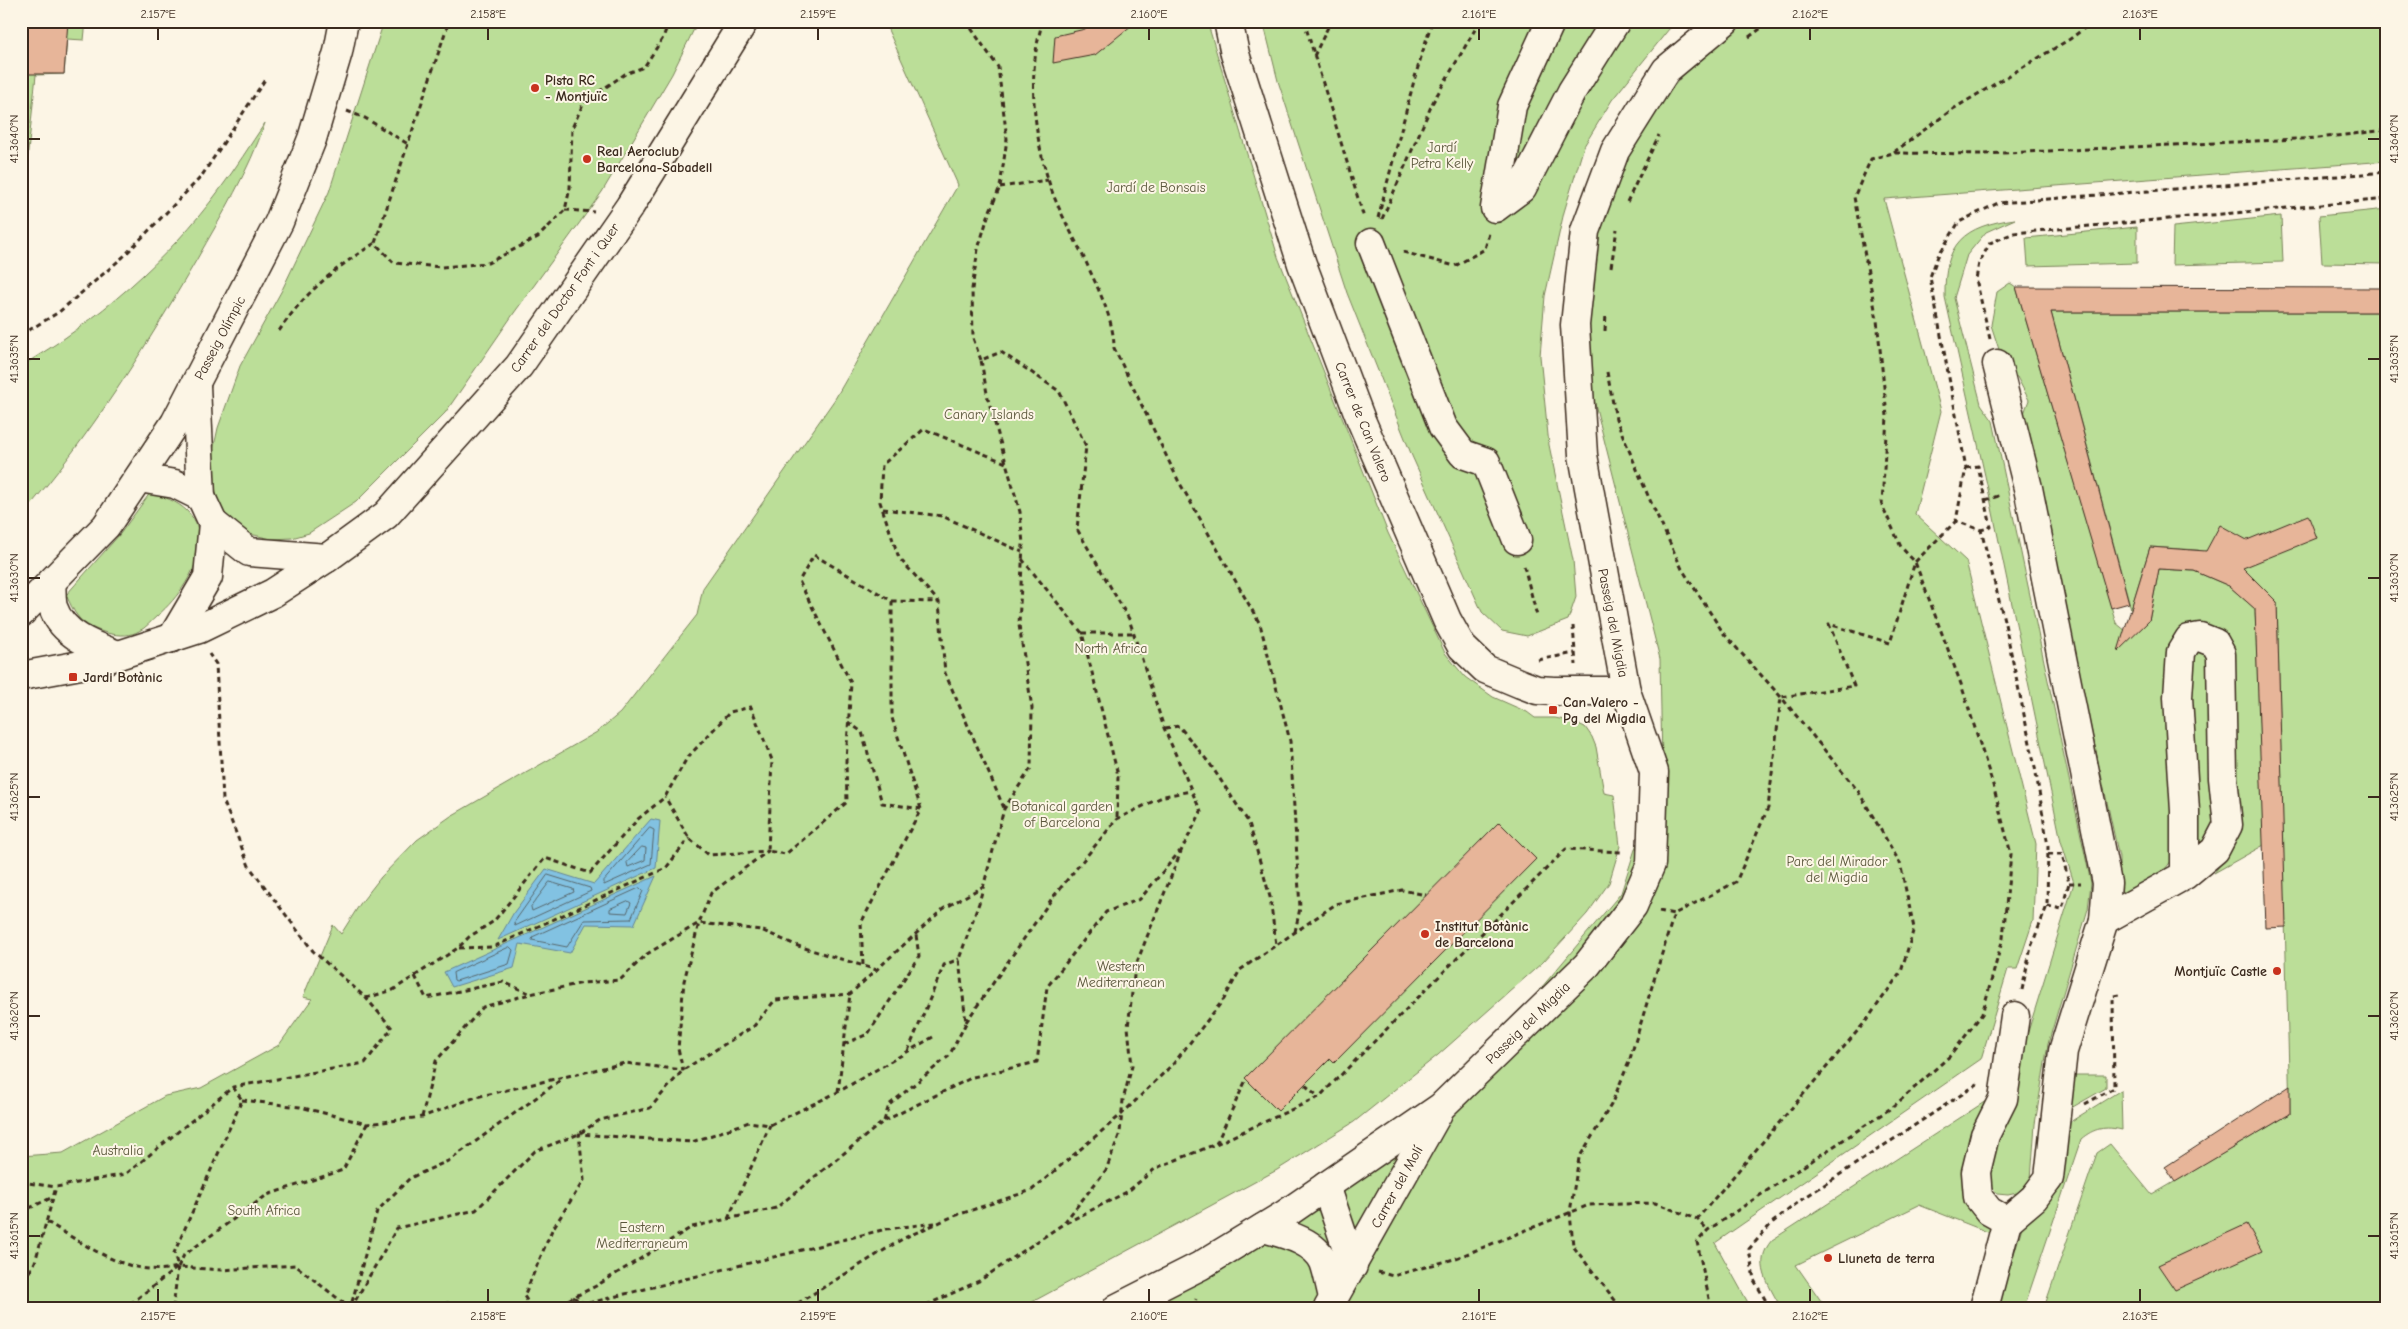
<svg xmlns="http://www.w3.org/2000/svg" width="2408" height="1329" font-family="'Comic Neue',sans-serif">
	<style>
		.green { fill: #bbde98; stroke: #7b845b }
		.water { fill: #82c2e2; stroke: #668594 }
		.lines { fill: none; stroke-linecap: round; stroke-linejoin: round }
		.shore { stroke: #57676c; stroke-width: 1 }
		.building { fill: #e7b599; stroke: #3b2a1e }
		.minor-casing { stroke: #3b2a1e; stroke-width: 31 }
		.path { stroke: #3b2a1e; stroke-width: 3; stroke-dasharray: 5 4; stroke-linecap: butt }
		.minor { stroke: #fcf5e5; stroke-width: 28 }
		.ticks { fill: none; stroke: #3b2a1e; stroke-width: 2 }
		.poi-dot { fill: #c8321e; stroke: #fcf5e5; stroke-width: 2 }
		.labels { text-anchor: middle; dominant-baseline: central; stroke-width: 4; stroke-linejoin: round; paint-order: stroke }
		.poi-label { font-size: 14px; font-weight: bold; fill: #3b2a1e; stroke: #fcf5e5; text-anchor: start }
		.park-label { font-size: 14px; fill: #5b573c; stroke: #fcf5e5 }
		.street-label { font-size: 14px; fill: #3b2a1e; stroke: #fcf5e5 }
		.neatline { fill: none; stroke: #3b2a1e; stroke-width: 2 }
		.ticks-label { font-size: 12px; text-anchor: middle; fill: #3b2a1e }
	</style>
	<rect width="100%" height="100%" fill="#fcf5e5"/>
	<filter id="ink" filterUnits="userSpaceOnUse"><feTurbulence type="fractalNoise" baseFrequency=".02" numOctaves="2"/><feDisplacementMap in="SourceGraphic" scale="10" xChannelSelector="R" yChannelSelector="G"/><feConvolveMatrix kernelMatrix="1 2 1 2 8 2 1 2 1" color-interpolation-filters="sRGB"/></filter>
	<g filter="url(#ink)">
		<g class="green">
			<polygon points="21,21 86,21 84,40 67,39 64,74 36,75 21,220"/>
			<polygon points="384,21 698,21 672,74 602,192 514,313 445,413 356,502 309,533 292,538 271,539 250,534 235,526 223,513 217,497 213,477 213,451 218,428 240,366 282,290 329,192"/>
			<polygon points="884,21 1207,21 1278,257 1388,533 1445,653 1465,677 1493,697 1527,712 1535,718 1555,718 1574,722 1585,727 1592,737 1596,747 1604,793 1614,795 1620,846 1609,883 1587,914 1543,962 1438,1055 1354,1122 1277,1170 1021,1308 21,1308 21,1156 63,1153 165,1096 201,1088 279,1045 312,999 303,997 333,925 341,934 360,904 381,877 417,840 451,816 597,732 620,713 697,615 703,588 835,399 958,185"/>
			<polygon points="1263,21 1679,21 1669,29 1612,100 1584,146 1564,212 1545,296 1540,356 1549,445 1573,560 1576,597 1568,620 1527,636 1502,631 1482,612 1412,456 1347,293 1278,81"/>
			<polygon points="1751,21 2387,21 2387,161 1884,199 1941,411 1915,514 1966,561 2036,844 2033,921 2017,969 2008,969 1981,1059 1715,1243 1751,1308 1117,1308 1441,1107 1621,893 1662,765 1660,659 1594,400 1586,352 1597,238 1617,178 1643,123 1684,74 1729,33"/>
			<path d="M265 123C249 171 222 215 197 259 145 349 89 438 21 516V366C96 322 169 259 220 189 236 168 250 145 265 123Z"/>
			<polygon points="2387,209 2387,264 2322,263 2319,216"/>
			<polygon points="2281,216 2283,262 2172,265 2173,227"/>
			<path d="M2015 219 1986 232 1967 255 1954 298 1981 404 1993 421 2091 883 2088 909 2048 1044 2035 1124 2031 1179 2017 1193 2008 1195 1997 1194 1988 1182 1990 1155 2074 883 2061 841 1990 498 1945 297C1944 243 1963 226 2015 219Z"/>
			<polygon points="2137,227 2137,263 2028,266 2026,238"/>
			<path d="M2010 283 2016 287 2116 623 2126 631H2138L2149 621 2159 569 2194 571 2229 586 2255 609 2264 845 2214 873 2226 857 2228 653 2186 630 2175 854C2163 878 2142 888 2119 901V857L2023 416 2029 400 2017 377 2007 374 1991 325 1997 292Z"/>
			<polygon points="2051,312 2387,312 2387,1300 2378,1308 2044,1308 2097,1153 2110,1144 2152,1195 2290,1114 2277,602 2251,576 2198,550 2150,547 2131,609"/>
			<path d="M150 493C228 511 201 578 157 616 151 621 146 628 139 631 123 641 91 631 79 618 73 611 70 603 66 595L120 534Z"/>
			<polygon points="2195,648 2208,653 2216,830 2190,865 2190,652"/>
			<polygon points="2074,1075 2106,1075 2106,1088 2071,1108"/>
			<path d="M2121 1090 2122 1130C2105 1126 2094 1128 2081 1139L2024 1308H1998L2022 1227 2060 1189 2070 1122Z"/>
			<path d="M1989 1099C1984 1115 1978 1131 1973 1147 1960 1183 1955 1205 1992 1227L1990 1233 1919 1205 1796 1265 1826 1308H1781C1769 1285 1752 1263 1772 1240Z"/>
		</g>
		<g class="water">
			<polygon points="651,819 660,821 656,868 498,940 514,912 546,869 594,884"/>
			<polygon points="656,876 634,925 586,924 570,953 520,944 514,968 452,987 444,972"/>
		</g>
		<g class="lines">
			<g class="shore">
				<polygon points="650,828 654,830 651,864 604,885 604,881"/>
				<polygon points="642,847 646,848 645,860 628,867 627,863"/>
				<polygon points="548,875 590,888 591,891 515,926 514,923"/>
				<polygon points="550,882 573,889 574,892 532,911 531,907"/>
				<polygon points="640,888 643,891 631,919 584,920 567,947 532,940 533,937"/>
				<polygon points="628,901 631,903 627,913 610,912 610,909"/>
				<polygon points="510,947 513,950 509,964 456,981 454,980 453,973"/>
			</g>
		</g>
		<g class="building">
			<polygon points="21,21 68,21 64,74 21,74"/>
			<polygon points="1094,21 1137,21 1095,55 1053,63 1055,36 1085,29"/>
			<polygon points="2016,287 2387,288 2387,312 2051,312 2129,603 2111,608"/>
			<polygon points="2308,515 2317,538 2243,568 2277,602 2286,927 2266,928 2255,609 2229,586 2194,571 2159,569 2149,621 2118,651 2150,547 2206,551 2220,525 2247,540"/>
			<polygon points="1499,822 1536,859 1334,1063 1330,1059 1278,1111 1245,1078"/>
			<polygon points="2290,1086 2290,1114 2175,1182 2165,1167"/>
			<polygon points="2247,1224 2262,1251 2175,1290 2158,1265"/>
		</g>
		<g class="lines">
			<defs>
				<g id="minor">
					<polyline points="1228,21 1235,54 1302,264 1361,420 1447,620 1462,647 1485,669 1521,684 1537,690 1554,691 1626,691"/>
					<polyline points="1551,21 1512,106 1495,208 1522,188 1572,91 1616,21"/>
					<polyline points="1371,243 1443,427 1463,454 1486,462 1517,540"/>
					<polyline points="1997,364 2028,488 2107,883 2104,920 2063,1051 2049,1178 2034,1198 2007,1221 1989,1211 1978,1197 1976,1172 1985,1135 2003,1099 2015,1016"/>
					<polyline points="139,478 175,484 201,497"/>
					<polyline points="213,523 249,552 327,558"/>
					<path d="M51 583C52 590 51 600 53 607 62 635 93 646 118 655"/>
					<polyline points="21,613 106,526 175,423 279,222 312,139 338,52 344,21"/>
					<polyline points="172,638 208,577 213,523 201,497 196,385"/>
					<polyline points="21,676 97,662 199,629 273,593 327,558 386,515 519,366 630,206 744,21"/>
					<polyline points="2104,920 2185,875 2215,850 2228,825 2223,778 2221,654 2215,643 2200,637 2189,639 2181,652 2178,697 2185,811 2185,875"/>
					<polyline points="1326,1186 1353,1266"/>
					<path d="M1263 1228C1284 1234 1314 1240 1324 1262 1328 1273 1330 1286 1333 1297"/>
					<polyline points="1117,1308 1200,1266 1284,1215 1441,1107 1587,965 1633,906 1651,864 1654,772 1626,691 1583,455 1575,325 1585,231 1615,151 1666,70 1725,21"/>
					<polyline points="1328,1308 1438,1113"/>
					<polyline points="1984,1308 2007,1221"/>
				</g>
			</defs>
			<use href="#minor" class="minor-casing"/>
			<g class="path">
				<polyline points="966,21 998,67 1007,139 1000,187 989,213 978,249 972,289 973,338 981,360"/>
				<path d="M1043 21C1027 70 1033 130 1048 179 1055 205 1074 237 1086 262 1098 289 1114 319 1114 348L1178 480 1260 624 1290 741 1300 908 1295 932"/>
				<polyline points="1304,21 1364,218"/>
				<polyline points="1749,37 1771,21"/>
				<polyline points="1314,56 1331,21"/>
				<polyline points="347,111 365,118 408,144"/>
				<polyline points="1894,152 1953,109 2070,39 2094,21"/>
				<polyline points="1000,187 1048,180"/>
				<polyline points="1627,202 1659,135"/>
				<polyline points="565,210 594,212"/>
				<polyline points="1378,218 1415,77 1432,21"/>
				<polyline points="1382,219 1433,102 1480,21"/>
				<polyline points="375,243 449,21"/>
				<polyline points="1403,252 1455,266 1485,249 1489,233"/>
				<polyline points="1611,267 1617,229"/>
				<path d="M279 331C305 292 335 268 375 243L394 263 441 267 488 263 538 237 565 210 570 188 572 128 584 102 625 74 644 67 663 38 669 21"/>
				<polyline points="1605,331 1606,313"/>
				<polyline points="21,335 59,312 123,257 201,177 266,78"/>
				<polyline points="1990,339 1976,279 1979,263 1990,243 2014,233 2387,199"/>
				<polyline points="1607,372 1616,419 1649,498 1682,569 1724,634 1781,697 1858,791 1900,863 1914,928 1901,972 1866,1021 1697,1219"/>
				<polyline points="1966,468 1978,466 1991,527 1981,530"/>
				<polyline points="1985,500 2002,495"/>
				<polyline points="883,509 942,516 1022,552"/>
				<polyline points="1022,559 1082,633 1118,775 1117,819"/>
				<polyline points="1524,566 1537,616"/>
				<polyline points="1573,626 1576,665"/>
				<polyline points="1082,633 1134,633"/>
				<polyline points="1538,660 1575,653"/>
				<polyline points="848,722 862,732 882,803 921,809"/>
				<polyline points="1165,728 1179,726 1210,764 1249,823 1270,897 1276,945"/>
				<polyline points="1004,808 945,673 939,602 899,558 880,502 882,465 924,429 1006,463"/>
				<polyline points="2069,883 2081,883"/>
				<polyline points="2047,906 2062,909 2069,883 2062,854 2048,854"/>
				<polyline points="1659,911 1674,914 1736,882 1768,808 1781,697 1854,686 1829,624 1890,643 1915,562 1956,521"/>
				<polyline points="459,948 493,947 666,868 689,838"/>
				<polyline points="863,965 861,923 921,809 892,718 892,601"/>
				<polyline points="415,976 426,998 503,982 529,993"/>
				<polyline points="2022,990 2031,947 2047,906 2048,846 2035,767 2005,624 1981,530 1956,521 1966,468 1930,277 1938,256 1959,222 1998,203 2387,172"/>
				<polyline points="366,998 393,990 458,948 469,937 494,921 545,858 590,873 638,819 665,797 687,758 730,712 751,707 772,760 768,851 786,854 847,802 846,761 851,683 799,581 814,555 892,601 939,602"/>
				<polyline points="966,1022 1053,897 1117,819 1164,796 1191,791"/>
				<polyline points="844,1044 868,1034 919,956 916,935"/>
				<polyline points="908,1051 944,965 959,959"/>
				<polyline points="1305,1085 1319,1097"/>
				<polyline points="233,1087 242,1100 174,1253 178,1267 184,1255 267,1195 343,1170 367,1124"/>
				<polyline points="838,1092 850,994"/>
				<polyline points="242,1100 300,1107 367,1124 422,1117 476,1097 625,1063 683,1070 678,1049 684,981 699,923 711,893 768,851 709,855 689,838 665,797"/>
				<polyline points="2085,1104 2114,1088 2113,996 2119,995"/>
				<polyline points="422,1117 436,1061 483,1007 530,994 583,983 620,980 647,954 699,923 761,930 798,946 877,970"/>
				<polyline points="884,1121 889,1105 949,1056 966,1023 959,959 979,903 1004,809 1031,768 1032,708 1019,625 1023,544 1020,512 988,399 981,360 1001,352 1059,391 1086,446 1077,529 1129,619 1164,728 1201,812 1182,849 1135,967 1128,1027 1132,1066 1123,1100 1120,1133 1106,1170 1063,1224 979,1281 920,1308"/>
				<polyline points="1216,1144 1319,1097 1566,849 1621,852"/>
				<polyline points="21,1182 56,1187 126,1174 233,1087 365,1063 392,1028 366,998 313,951 249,866 223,800 216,664 209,654"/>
				<polyline points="21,1212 53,1197"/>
				<polyline points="728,1219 770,1125"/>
				<path d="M47 1222C86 1245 130 1279 178 1267L125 1308"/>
				<polyline points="1066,1223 1127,1192 1156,1168 1216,1144 1246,1080"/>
				<polyline points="1378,1272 1393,1276 1454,1259 1589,1205 1655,1203 1697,1219 1708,1230"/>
				<polyline points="21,1288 35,1262 56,1187"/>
				<polyline points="573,1297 585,1304 886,1229 935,1223"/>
				<polyline points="352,1302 377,1211 410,1178 450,1160 562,1079"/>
				<polyline points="173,1308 178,1267 222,1270 295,1265 350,1308"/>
				<polyline points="351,1308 397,1228 476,1210 535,1151 579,1134 600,1120 650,1108 683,1070 754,1026 775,1000 850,994 943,909 982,887"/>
				<polyline points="427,1308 448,1303 457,1308"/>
				<polyline points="532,1308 524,1296 552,1230 584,1180 579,1134 692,1142 749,1122 770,1125 838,1092 933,1037"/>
				<polyline points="552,1308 596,1286 692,1227 776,1208 884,1121 973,1077 1037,1062 1047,987 1106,912 1140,899 1180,851"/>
				<polyline points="790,1308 904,1238 954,1216 1032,1190 1122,1114 1174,1063 1224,999 1240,970 1336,904 1402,890 1426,895"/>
				<polyline points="1192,1308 1196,1299"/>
				<polyline points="1621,1308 1573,1246 1570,1212 1579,1158 1611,1105 1629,1062 1674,914"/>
				<polyline points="1711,1308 1697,1242 1708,1230 1894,1106 1951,1055 1982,1014 2003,938 2011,854 1993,785 1961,684 1915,562 1901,547 1882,505 1887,416 1877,320 1854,197 1871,159 1893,153 1984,154 2319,138 2387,130"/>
				<polyline points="1770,1308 1754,1280 1749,1249 1773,1222 1801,1200 1979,1083"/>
			</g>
			<use href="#minor" class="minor"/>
		</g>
	</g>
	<path class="ticks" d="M158 28V40M488 28V40M818 28V40M1149 28V40M1479 28V40M1810 28V40M2140 28V40M28 139H40M2368 139H2380M28 359H40M2368 359H2380M28 578H40M2368 578H2380M28 797H40M2368 797H2380M28 1016H40M2368 1016H2380M28 1236H40M2368 1236H2380M158 1289V1302M488 1289V1302M818 1289V1302M1149 1289V1302M1479 1289V1302M1810 1289V1302M2140 1289V1302"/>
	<g class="poi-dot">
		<circle cx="535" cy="88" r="5"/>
		<circle cx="587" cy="159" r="5"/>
		<rect x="68" y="672" width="10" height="10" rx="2.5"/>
		<rect x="1548" y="705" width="10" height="10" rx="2.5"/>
		<circle cx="1425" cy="934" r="5"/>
		<circle cx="2277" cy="971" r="5"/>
		<circle cx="1828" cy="1258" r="5"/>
	</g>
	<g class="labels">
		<g class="poi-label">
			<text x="545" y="80">Pista RC<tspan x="545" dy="16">- Montjuïc</tspan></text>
			<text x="597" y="151">Real Aeroclub<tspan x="597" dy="16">Barcelona-Sabadell</tspan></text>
			<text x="83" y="677">Jardi Botànic</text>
			<text x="1563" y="702">Can Valero -<tspan x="1563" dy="16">Pg del Migdia</tspan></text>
			<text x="1435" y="926">Institut Botànic<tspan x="1435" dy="16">de Barcelona</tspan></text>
			<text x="2267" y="971" text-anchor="end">Montjuïc Castle</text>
			<text x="1838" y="1258">Lluneta de terra</text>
		</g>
		<g class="park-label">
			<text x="1442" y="147">Jardí<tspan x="1442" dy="16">Petra Kelly</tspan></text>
			<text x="1156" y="187">Jardí de Bonsais</text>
			<text x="989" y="414">Canary Islands</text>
			<text x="1111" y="648">North Africa</text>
			<text x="1062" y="806">Botanical garden<tspan x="1062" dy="16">of Barcelona</tspan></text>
			<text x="1837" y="861">Parc del Mirador<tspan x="1837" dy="16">del Migdia</tspan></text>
			<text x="1121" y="966">Western<tspan x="1121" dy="16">Mediterranean</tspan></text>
			<text x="118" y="1150">Australia</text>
			<text x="264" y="1210">South Africa</text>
			<text x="642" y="1227">Eastern<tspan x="642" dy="16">Mediterraneum</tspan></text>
		</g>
		<g class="street-label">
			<text transform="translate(565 298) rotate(-55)">Carrer del Doctor Font i Quer</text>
			<text transform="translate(220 338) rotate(-62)">Passeig Olímpic</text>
			<text transform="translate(1363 422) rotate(68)">Carrer de Can Valero</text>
			<text transform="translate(1613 623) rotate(79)">Passeig del Migdia</text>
			<text transform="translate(1528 1023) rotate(-44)">Passeig del Migdia</text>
			<text transform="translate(1397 1187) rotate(-61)">Carrer del Molí</text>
		</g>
	</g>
	<rect width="2408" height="1329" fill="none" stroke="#fcf5e5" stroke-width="55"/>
	<rect x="28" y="28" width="2352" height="1274" class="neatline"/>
	<g class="ticks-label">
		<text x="158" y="18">2.157°E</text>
		<text x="488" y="18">2.158°E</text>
		<text x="818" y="18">2.159°E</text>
		<text x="1149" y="18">2.160°E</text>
		<text x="1479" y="18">2.161°E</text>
		<text x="1810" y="18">2.162°E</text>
		<text x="2140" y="18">2.163°E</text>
		<text transform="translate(14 139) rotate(-90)" y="4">41.3640°N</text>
		<text transform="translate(2394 139) rotate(-90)" y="4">41.3640°N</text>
		<text transform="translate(14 359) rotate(-90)" y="4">41.3635°N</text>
		<text transform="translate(2394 359) rotate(-90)" y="4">41.3635°N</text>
		<text transform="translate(14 578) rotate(-90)" y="4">41.3630°N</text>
		<text transform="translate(2394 578) rotate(-90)" y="4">41.3630°N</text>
		<text transform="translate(14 797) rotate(-90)" y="4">41.3625°N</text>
		<text transform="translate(2394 797) rotate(-90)" y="4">41.3625°N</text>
		<text transform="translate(14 1016) rotate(-90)" y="4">41.3620°N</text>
		<text transform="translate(2394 1016) rotate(-90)" y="4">41.3620°N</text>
		<text transform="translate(14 1236) rotate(-90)" y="4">41.3615°N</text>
		<text transform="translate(2394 1236) rotate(-90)" y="4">41.3615°N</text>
		<text x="158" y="1320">2.157°E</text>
		<text x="488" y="1320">2.158°E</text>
		<text x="818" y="1320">2.159°E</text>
		<text x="1149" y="1320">2.160°E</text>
		<text x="1479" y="1320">2.161°E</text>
		<text x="1810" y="1320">2.162°E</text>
		<text x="2140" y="1320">2.163°E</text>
	</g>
</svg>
